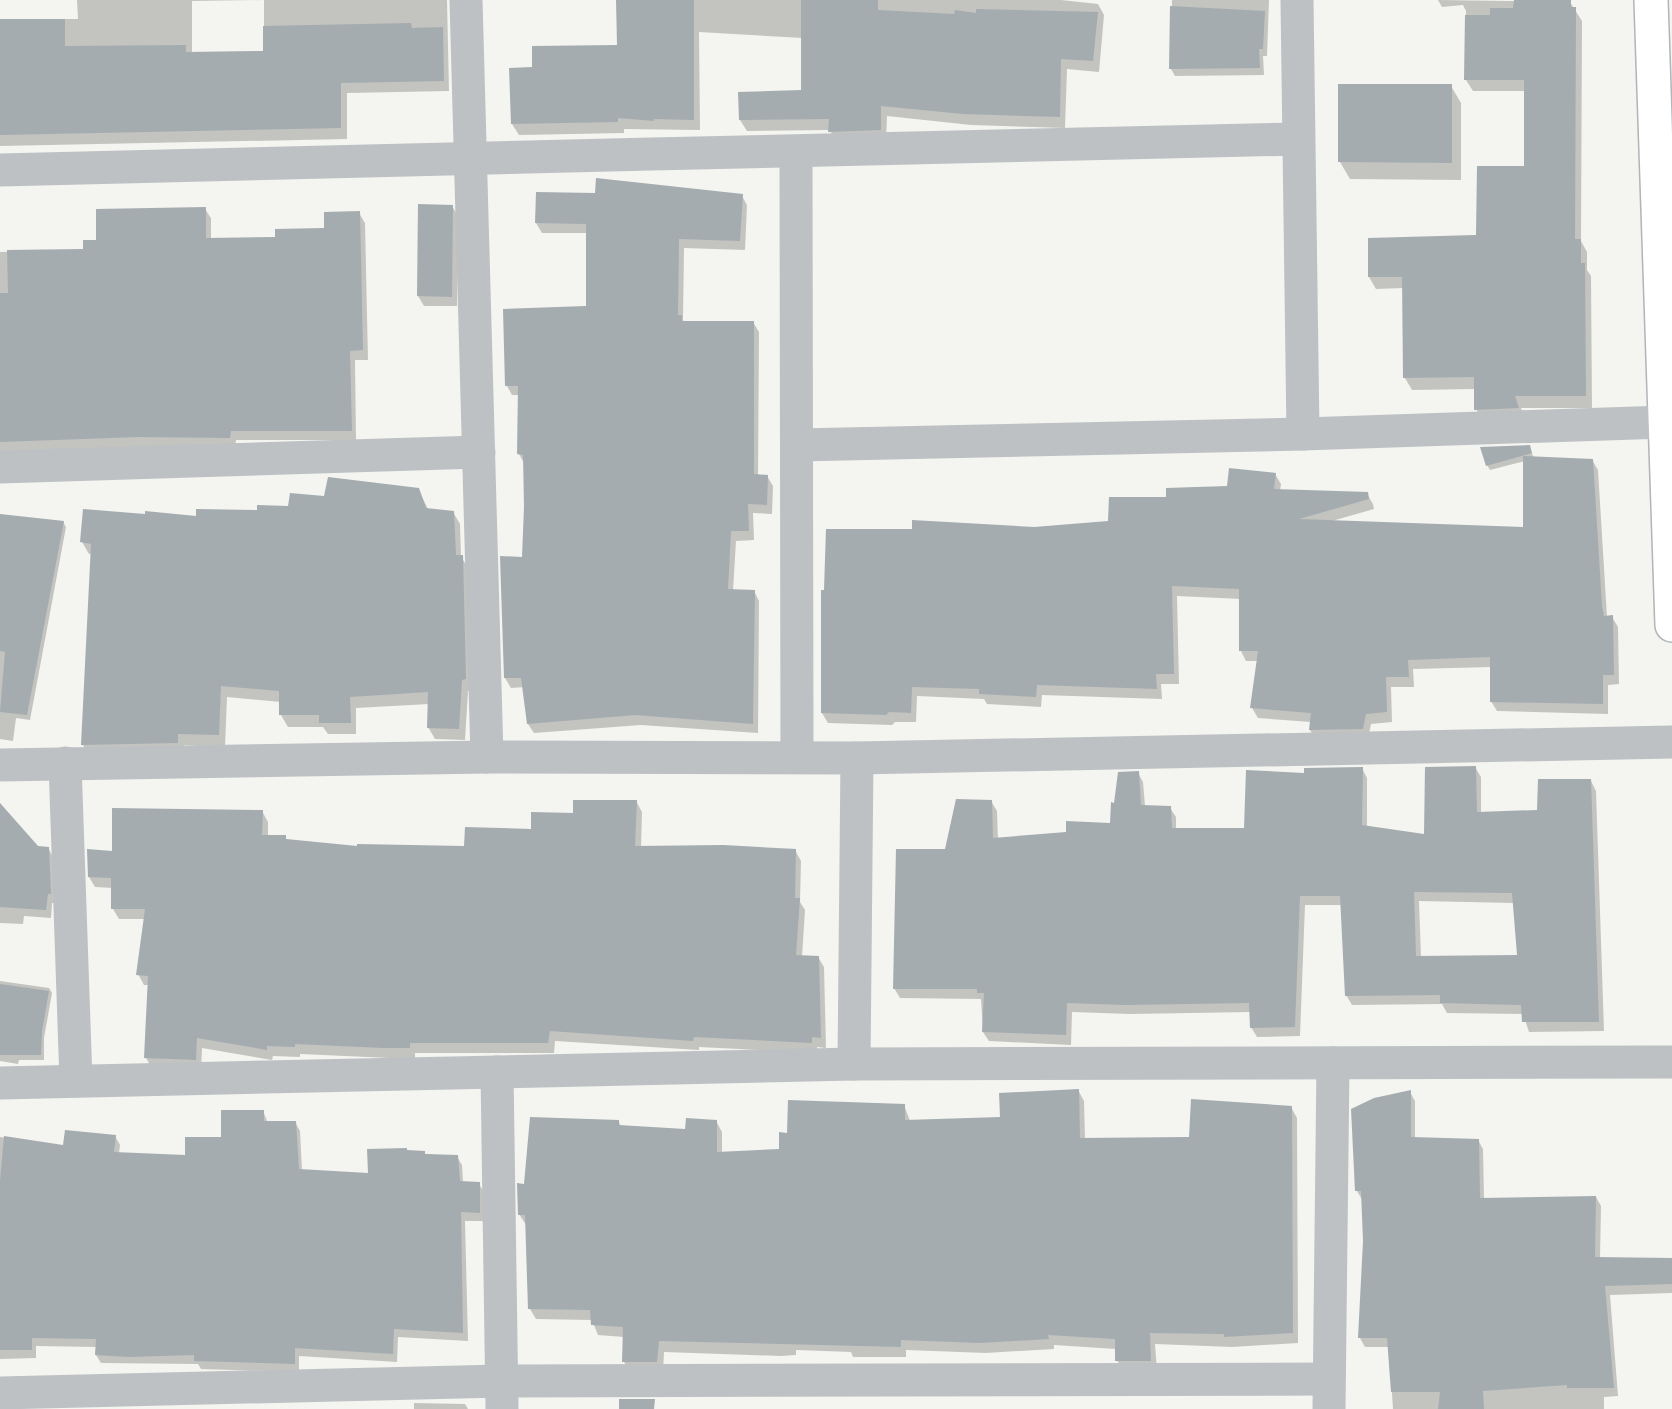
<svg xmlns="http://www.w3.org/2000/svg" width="1672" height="1409" font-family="'Varela Round',sans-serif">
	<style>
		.shadow { fill: #0003; fill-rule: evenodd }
		.building { fill: #a4acb0; fill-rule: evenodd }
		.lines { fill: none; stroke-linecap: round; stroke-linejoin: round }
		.secondary-casing { stroke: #b0b5b8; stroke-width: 36 }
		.street { stroke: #bdc1c4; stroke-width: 33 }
		.secondary { stroke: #fff; stroke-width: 33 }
	</style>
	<rect width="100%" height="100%" fill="#f4f4f0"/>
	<g class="shadow">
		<path d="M77 0H447L449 91 347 93V139L0 146V19H78ZM264 0V52L192 53V1Z"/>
		<polygon points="618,0 1061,0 1098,4 1104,15 1099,72 1067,69 1065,128 971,125 887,116 886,141 836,142 830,130 747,131 740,120 802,92 803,38 699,32 700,130 624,129 624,133 519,135 512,124 511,69 533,69 619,46"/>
		<polygon points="1172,0 1269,0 1267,56 1263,56 1264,75 1175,76 1171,69"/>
		<polygon points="1438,0 1570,2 1582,21 1581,241 1587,252 1587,270 1591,276 1592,408 1521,408 1524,420 1483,421 1476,409 1476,389 1412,390 1405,378 1404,288 1376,289 1369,277 1477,236 1525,168 1525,91 1473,91 1466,80 1466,11 1463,5 1442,7"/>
		<polygon points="1451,86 1461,103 1461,180 1350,179 1340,162"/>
		<polygon points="537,194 742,196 747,205 745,250 684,248 683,320 685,323 753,322 759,332 758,476 767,476 773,486 772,514 753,513 754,540 736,541 733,591 754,591 759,601 758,733 641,725 534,733 528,724 524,687 511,688 505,678 524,558 525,465 519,454 520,395 512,395 507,386 587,308 588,233 542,233 536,223"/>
		<polygon points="452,206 458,216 457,306 424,306 418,296"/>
		<polygon points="205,209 211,218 211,240 276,238 326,230 359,213 365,223 368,360 355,360 356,440 236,440 235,447 0,451 0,252 85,250 98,241"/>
		<polygon points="1529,447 1534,458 1592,460 1598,470 1607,617 1612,617 1618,627 1619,684 1608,685 1608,714 1497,711 1491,701 1492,667 1413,669 1414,687 1391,687 1392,722 1371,724 1368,739 1316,740 1310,730 1311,722 1258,718 1252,708 1258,661 1246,661 1241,651 1241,599 1177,596 1179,684 1161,684 1162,699 1042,695 1041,707 987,704 984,699 917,696 916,722 895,722 892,725 828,723 822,713 1034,528 1110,522 1168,499 1228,488 1275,474 1281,484 1280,491 1367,494 1373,504 1374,509 1332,521 1525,529 1525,461 1490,470 1487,465"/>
		<polygon points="418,489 428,509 453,512 460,524 461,557 469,569 472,691 468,691 465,740 435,739 428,727 429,704 356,708 356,734 328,734 323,727 288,727 281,715 281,702 227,697 225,747 184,745 184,755 89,756 83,745 92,554 89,554 82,542 197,518 290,507 325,498"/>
		<polygon points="0,516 63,522 66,527 30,720 16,718 13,741 0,739"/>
		<path d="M1475 767 1481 777V813L1539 811 1591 781 1596 791 1604 1031 1529 1032 1523 1014 1447 1013 1442 1004 1352 1005 1346 995 1342 905H1305L1300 1036 1257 1037 1251 1027V1012L1130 1014 1072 1012 1071 1045 989 1041 983 1032 981 999 900 998 894 988 947 850 991 801 997 811 998 840 1068 833 1112 825 1115 804 1138 773 1143 782 1145 806 1170 808 1176 817V830H1245L1305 775 1362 768 1367 778V827L1425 836ZM1419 901 1514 903 1518 957H1421Z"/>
		<polygon points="636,801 642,812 641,847 795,850 801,861 800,902 805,910 802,957 818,957 824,967 826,1048 817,1047 817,1053 699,1047 699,1050 555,1041 554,1053 415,1053 415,1058 390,1058 300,1054 300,1057 273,1056 272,1060 202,1048 201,1070 152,1068 146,1058 149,985 144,985 138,974 146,919 119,919 113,909 113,888 95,887 89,877 113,852 262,811 268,822 268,836 285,837 287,841 359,848 466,847 532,831 574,814"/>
		<polygon points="0,825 38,847 48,848 53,857 55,903 52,903 51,918 24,916 23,924 0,923"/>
		<polygon points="0,981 49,988 52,993 44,1038 44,1060 19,1060 18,1064 0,1061"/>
		<polygon points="1078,1090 1084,1101 1085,1139 1190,1138 1291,1107 1297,1118 1298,1343 1232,1347 1155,1344 1157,1371 1123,1371 1117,1360 1116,1349 1054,1345 1054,1349 986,1353 906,1350 906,1357 853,1357 851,1352 796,1350 796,1355 781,1356 664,1352 663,1372 630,1372 624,1362 624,1337 598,1335 592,1320 536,1319 530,1309 526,1225 519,1214 526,1185 619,1122 621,1127 686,1130 716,1121 722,1132 722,1154 780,1150 789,1134 904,1105 910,1121 1001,1119"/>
		<polygon points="1410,1092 1415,1101 1415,1139 1478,1140 1483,1149 1484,1200 1596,1197 1601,1206 1600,1258 1672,1260 1672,1293 1610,1295 1618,1396 1604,1397 1604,1409 1393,1409 1389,1347 1365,1347 1360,1338 1364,1241 1363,1201 1357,1191"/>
		<polygon points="263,1111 268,1123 295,1122 300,1131 302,1171 370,1175 407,1152 457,1157 462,1165 463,1183 479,1184 484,1192 484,1221 465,1221 468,1341 398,1337 397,1362 299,1356 299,1372 201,1369 198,1364 101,1363 96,1355 97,1347 36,1346 36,1358 0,1359 0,1137 65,1147 115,1136 120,1145 119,1153 186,1156 223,1139"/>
		<polygon points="414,1403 465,1404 468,1409 414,1409"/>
	</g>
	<g class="building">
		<polygon points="616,0 694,0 694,120 654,119 654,121 618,118 618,122 511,124 509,68 532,67 532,46 617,45"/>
		<polygon points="801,0 878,0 878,10 954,14 955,10 976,13 976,9 1098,12 1093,61 1061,59 1060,117 963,114 881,106 881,130 828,132 829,119 739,120 738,92 801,90"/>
		<polygon points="1514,0 1571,0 1571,7 1576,7 1575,239 1581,239 1581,263 1585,263 1586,396 1515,396 1519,408 1474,410 1474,377 1403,378 1402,277 1368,277 1368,238 1476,235 1477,166 1524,166 1524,80 1464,80 1465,15 1490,15 1490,8 1513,8"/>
		<polygon points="1170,6 1265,11 1263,49 1259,49 1260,68 1169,69"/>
		<polygon points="0,19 65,19 65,46 186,45 186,52 263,51 263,26 411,23 412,28 443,27 444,81 341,83 341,128 0,135"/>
		<polygon points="1338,84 1452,84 1452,163 1338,162"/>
		<polygon points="596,178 743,194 740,241 679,239 678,315 682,315 682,321 754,321 754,474 768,475 767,505 748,504 749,531 731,531 728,589 755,590 753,724 635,715 527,724 521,678 504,678 500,556 522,557 524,507 523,455 517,454 518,386 505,386 503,309 586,306 586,224 535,223 536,192 595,193"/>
		<polygon points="418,204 453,205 452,297 417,296"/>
		<polygon points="206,207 206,238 275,237 275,229 324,228 324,212 360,211 363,350 350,351 352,431 231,431 230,438 138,437 0,442 0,293 8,293 7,250 83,249 83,240 96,240 96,209"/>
		<polygon points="1530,445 1532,453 1486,466 1480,447"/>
		<polygon points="1523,456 1593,459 1602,606 1604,616 1613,615 1614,675 1603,675 1603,704 1490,702 1490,657 1408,660 1409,677 1386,677 1387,712 1366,714 1363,729 1309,730 1311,713 1250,708 1258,651 1239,651 1239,589 1172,586 1174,674 1156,674 1157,689 1037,685 1036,697 979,694 979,689 912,687 911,713 889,712 886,715 821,713 821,590 824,590 826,529 912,529 912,520 1034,527 1108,521 1109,497 1166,497 1166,488 1227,486 1229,468 1276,473 1274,489 1368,492 1369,499 1299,519 1523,527"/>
		<polygon points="328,477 419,488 426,508 454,511 456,555 463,555 466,679 462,680 459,729 427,728 428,692 350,697 351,723 319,723 319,715 279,715 279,691 221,686 219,735 178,734 178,743 81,745 91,544 80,542 83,509 145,514 145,511 196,516 196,509 257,510 257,505 288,506 290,493 324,496"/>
		<polygon points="0,514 64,521 27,715 0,712 5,652 0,651"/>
		<path d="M1476 766 1477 812 1537 810 1538 779H1591L1599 1022H1522L1521 1005 1440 1003V995L1345 996 1340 896H1300L1295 1027 1250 1028 1249 1003 1124 1005 1067 1003 1066 1035 982 1032 984 993H977V989H893L896 849H945L956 799 992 800 993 838 1066 832V821L1110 823 1111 802 1114 803 1118 772 1139 771 1141 805 1171 806 1172 828H1244L1246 770 1304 773V768L1363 767 1362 825 1424 834 1425 767ZM1414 892 1512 893 1517 955 1416 956Z"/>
		<polygon points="573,800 637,800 635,846 723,845 796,849 795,898 800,898 796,955 819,956 821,1038 812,1037 812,1043 694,1037 693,1041 550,1031 548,1043 410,1043 410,1048 383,1048 295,1044 295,1047 267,1046 267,1050 197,1038 196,1060 144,1058 148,976 136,975 145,909 111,909 111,878 88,877 87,849 112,851 112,808 263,810 262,835 286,835 286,839 357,846 357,844 464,846 465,827 531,829 531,812 573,813"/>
		<polygon points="0,803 38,846 49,847 51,894 48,894 46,910 0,907"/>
		<polygon points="0,984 49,991 42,1031 41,1055 0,1055"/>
		<polygon points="1079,1089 1080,1138 1189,1137 1191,1099 1292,1106 1293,1333 1224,1337 1224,1334 1150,1333 1151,1361 1115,1361 1115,1339 1048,1335 1049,1339 979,1343 901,1340 901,1347 659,1341 657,1362 622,1362 623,1327 591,1325 590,1310 528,1309 525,1215 518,1215 517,1183 524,1184 530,1117 619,1120 619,1125 685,1129 686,1118 717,1120 717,1152 779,1149 779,1132 787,1133 788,1100 905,1104 905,1120 1000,1117 999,1093"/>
		<polygon points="1411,1090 1411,1137 1479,1139 1480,1198 1596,1196 1595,1257 1672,1258 1672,1284 1605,1286 1614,1388 1567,1388 1567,1385 1483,1391 1484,1409 1438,1409 1440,1392 1391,1392 1387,1338 1358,1338 1363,1241 1361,1191 1355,1191 1351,1109 1374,1098"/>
		<polygon points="221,1110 264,1110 264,1121 296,1121 299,1169 368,1173 367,1149 407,1148 407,1150 425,1151 425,1154 458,1155 460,1181 480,1182 480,1213 461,1212 463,1333 394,1329 393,1354 295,1348 295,1364 194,1361 194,1355 129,1357 95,1355 96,1339 32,1338 32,1350 0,1350 0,1181 4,1136 63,1145 65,1130 116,1135 114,1152 185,1155 185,1137 221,1137"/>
		<polygon points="619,1399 655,1399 654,1409 619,1409"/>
	</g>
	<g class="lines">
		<defs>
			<polyline id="secondary" points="1651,0 1672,625"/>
		</defs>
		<use href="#secondary" class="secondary-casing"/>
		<g class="street">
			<polyline points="466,0 487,757"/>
			<polyline points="1297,0 1303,434"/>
			<polyline points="796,153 797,757"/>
			<path d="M0 170C432 157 865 151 1297 139"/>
			<polyline points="797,445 1303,434 1665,422"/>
			<polyline points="0,467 479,452"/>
			<polyline points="65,763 76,1081"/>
			<polyline points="0,765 487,757 857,758 1672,742"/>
			<polyline points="854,1064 857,758"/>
			<polyline points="497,1072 502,1409"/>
			<polyline points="0,1083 854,1064 1672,1062"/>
			<polyline points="0,1393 501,1381 1329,1379"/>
			<polyline points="1329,1409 1333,1063"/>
		</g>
		<use href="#secondary" class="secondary"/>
	</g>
</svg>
